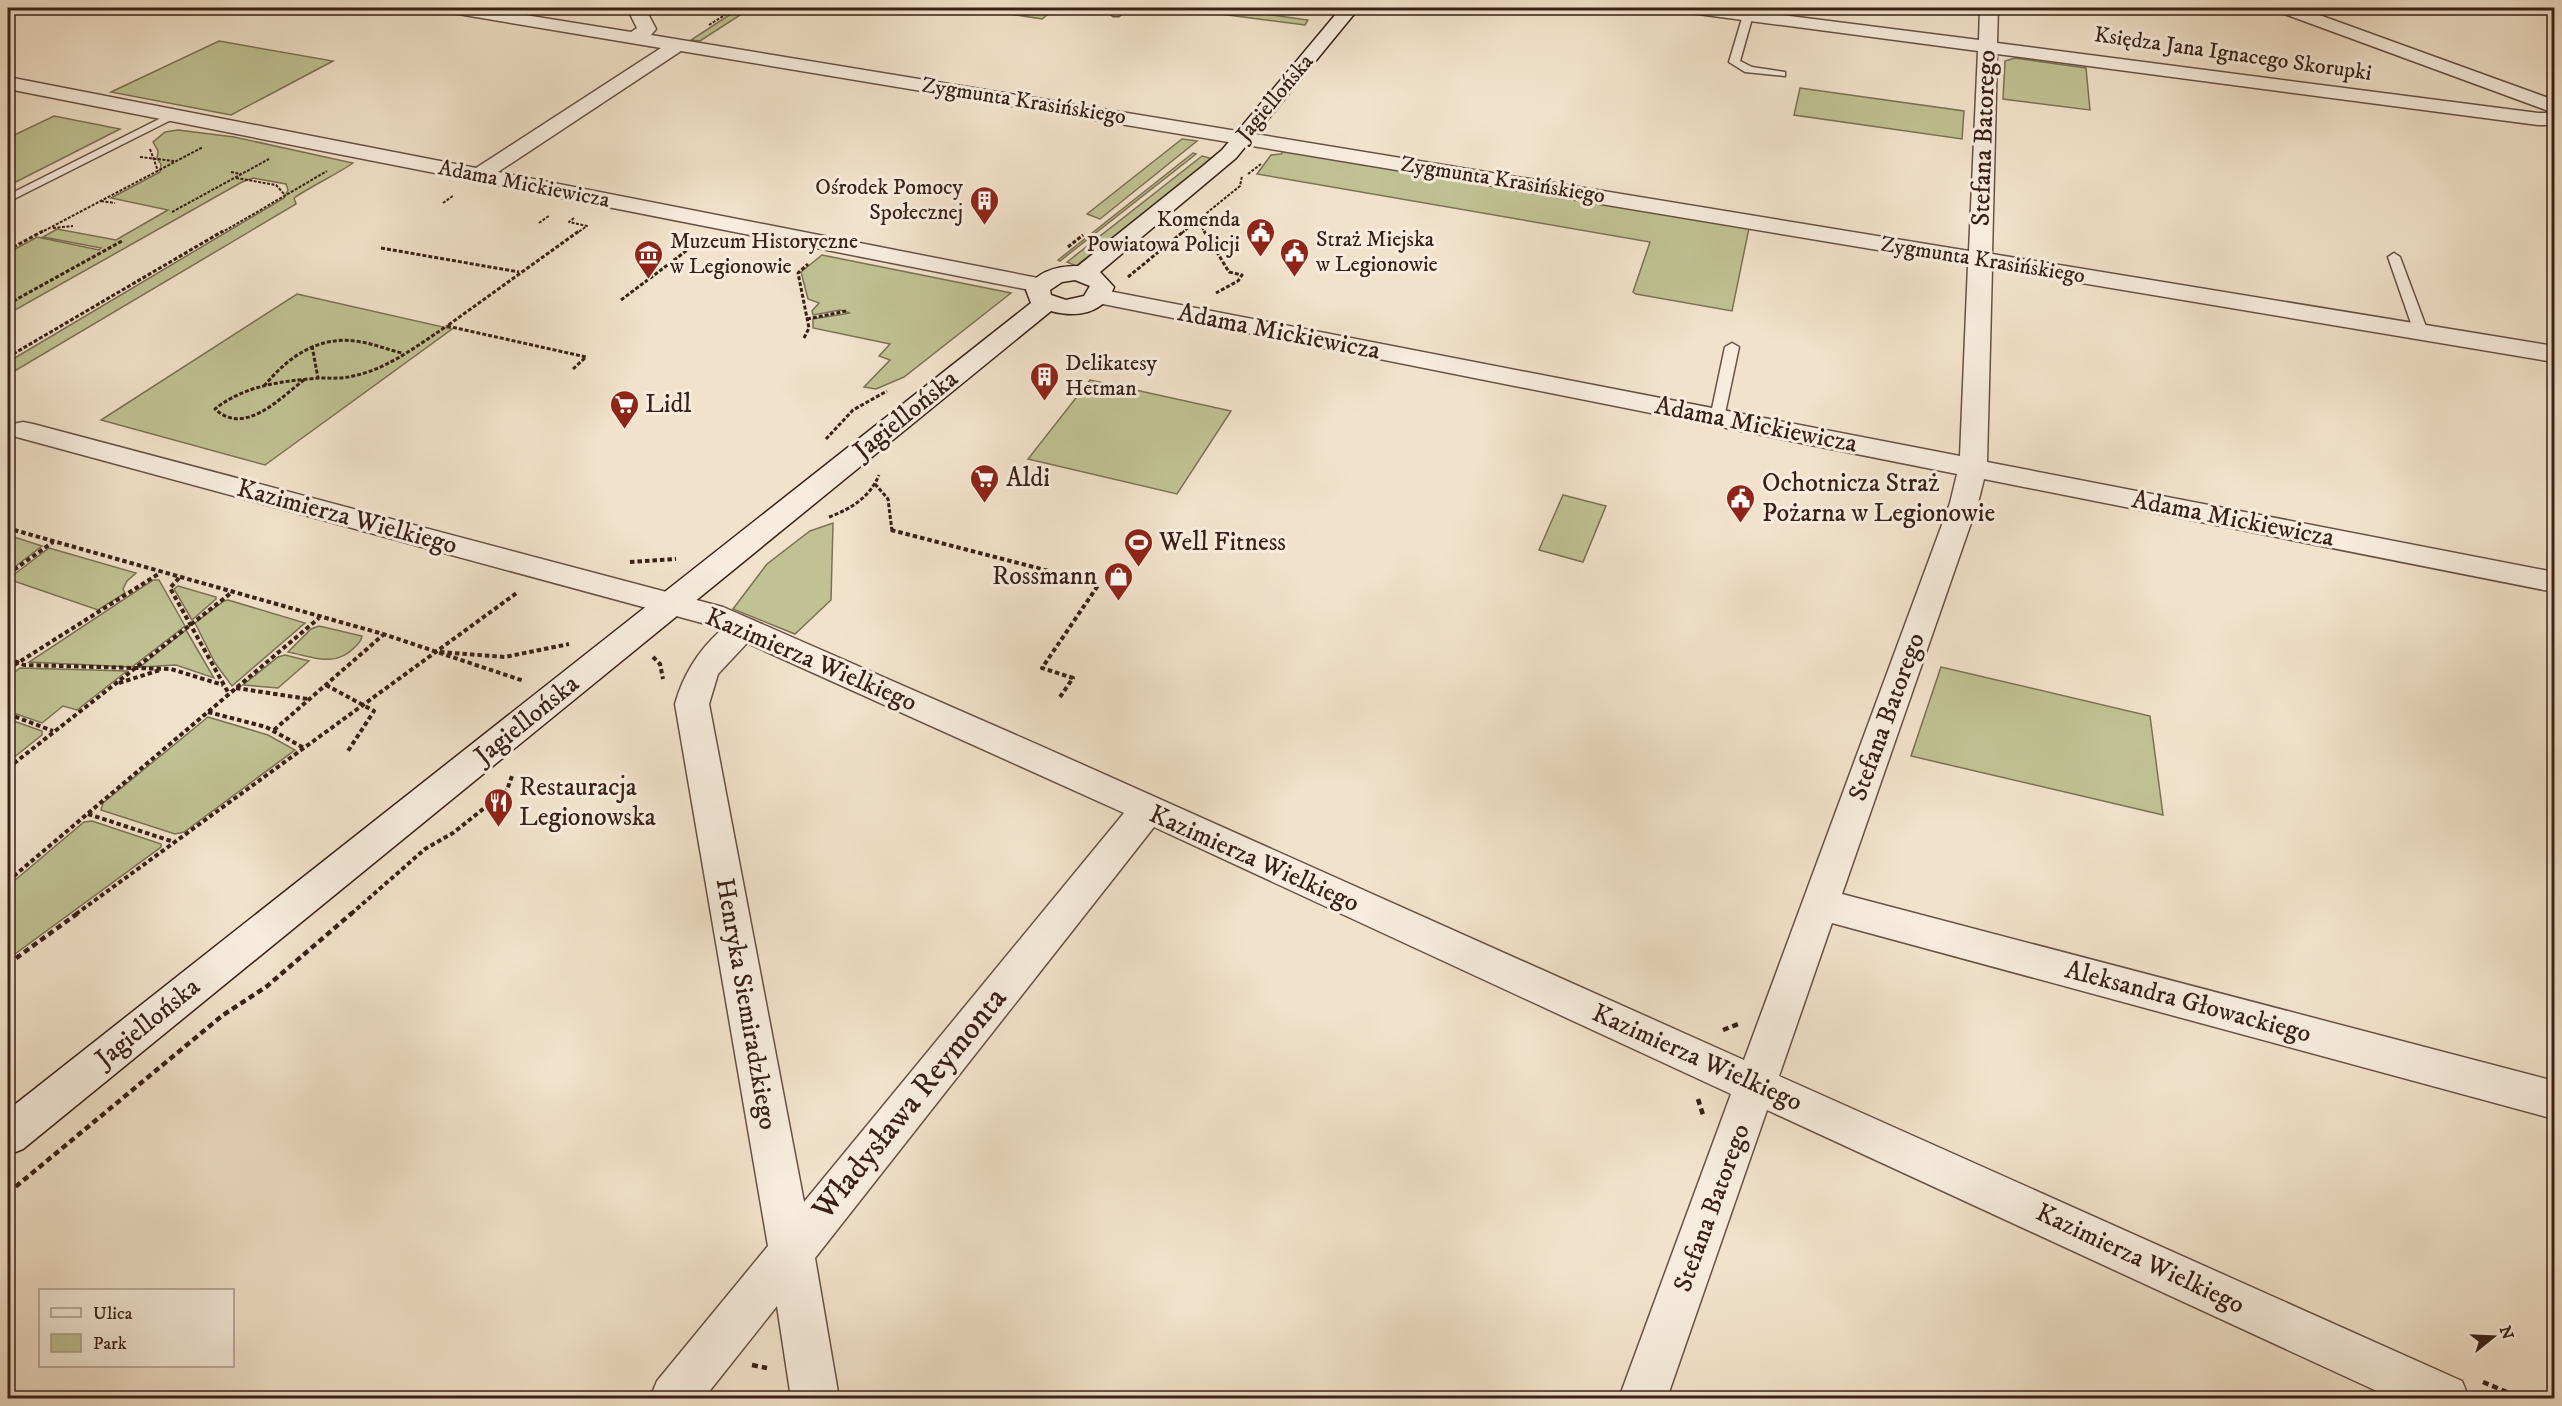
<svg xmlns="http://www.w3.org/2000/svg" width="2562" height="1406" font-family="'IM FELL DW Pica',serif">
	<style>
		.green { fill: #c0c293; stroke: #7c7155; stroke-width: 1.5 }
		.lines { fill: none; stroke-linecap: round; stroke-linejoin: round }
		.lane-casing { stroke: #675044; stroke-width: 3 }
		.street-casing { stroke: #675044; stroke-width: 3 }
		.secondary-casing { stroke: #392017; stroke-width: 3 }
		.path-far3 { stroke: #392017; stroke-width: 2; stroke-dasharray: 3 1.5; stroke-linecap: butt }
		.path-far2 { stroke: #392017; stroke-width: 3; stroke-dasharray: 4 2; stroke-linecap: butt }
		.path-far1 { stroke: #392017; stroke-width: 4; stroke-dasharray: 4.5 3; stroke-linecap: butt }
		.path { stroke: #392017; stroke-width: 4.5; stroke-dasharray: 6 4; stroke-linecap: butt }
		.lane { fill: #f7ecdd; fill-rule: evenodd }
		.street { fill: #f7ecdd; fill-rule: evenodd }
		.secondary { fill: #f7ecdd; fill-rule: evenodd }
		.labels { text-anchor: middle; dominant-baseline: central; stroke-width: 6; stroke-linejoin: round; paint-order: stroke }
		.far-street-label { font-size: 22px; fill: #392017; stroke: #f7ecdd }
		.far-poi-label { font-size: 22px; fill: #392017; stroke: #f7ecdd; text-anchor: start }
		.street-label { font-size: 26px; fill: #392017; stroke: #f7ecdd }
		.poi-label { font-size: 26px; fill: #392017; stroke: #f7ecdd; text-anchor: start }
		.near-street-label { font-size: 32px; fill: #392017; stroke: #f7ecdd }
	</style>
	<rect width="100%" height="100%" fill="#f2e2cb"/>
	<filter id="stains"><feTurbulence type="fractalNoise" baseFrequency=".00333" numOctaves="4"/><feColorMatrix values="0 0 0 0 .2 0 0 0 0 .09 0 0 0 0 .02 0 0 0 .5 -.17"/></filter>
	<radialGradient id="worn" r=".72"><stop offset=".6" stop-color="#630" stop-opacity="0"/><stop offset="1" stop-color="#630" stop-opacity=".3"/></radialGradient>
	<g class="green">
		<polygon points="740,8 751,8 700,41 691,40"/>
		<polygon points="982,8 1056,8 1042,19 979,9"/>
		<polygon points="1173,8 1232,8 1235,10 1308,20 1305,25"/>
		<polygon points="219,41 333,61 231,115 111,92"/>
		<polygon points="2015,58 2086,68 2090,110 2003,99 2005,61"/>
		<polygon points="1800,88 1964,111 1962,139 1794,115"/>
		<polygon points="54,116 120,129 8,186 8,138"/>
		<path d="M178 130 234 137 353 163C334 176 313 185 294 198L296 204 8 375V362L284 198 288 190 286 184 253 178 242 182 8 314V253L37 237 99 250 101 248 43 237 57 229 116 240 168 210 111 198 160 172 161 164 157 159 158 151 153 142 165 132Z"/>
		<polygon points="1182,139 1197,141 1100,219 1087,214"/>
		<polygon points="1285,150 1749,228 1732,311 1636,294 1633,292 1650,242 1257,174 1271,155 1281,154"/>
		<polygon points="1193,153 1196,154 1060,261 1058,260"/>
		<polygon points="1202,156 1213,159 1076,266 1067,262"/>
		<polygon points="822,255 1011,293 904,377 876,389 864,387 890,360 879,356 890,344 813,328 813,319 850,313 840,310 813,315 812,311 819,303 808,299 801,272"/>
		<polygon points="297,294 452,329 265,465 101,420"/>
		<polygon points="1090,380 1231,411 1177,494 1028,459"/>
		<polygon points="1563,495 1606,506 1583,562 1539,550"/>
		<polygon points="833,523 831,600 795,634 733,609 767,564 810,531"/>
		<polygon points="8,535 42,546 8,572"/>
		<polygon points="49,548 136,573 127,581 123,589 125,593 98,610 8,579"/>
		<polygon points="153,580 159,580 185,626 132,667 29,662"/>
		<polygon points="178,586 216,597 216,599 192,620 174,589"/>
		<polygon points="228,600 305,623 232,686 215,663 195,623 224,601"/>
		<path d="M319 626 362 636C361 641 359 643 355 647 335 668 314 657 288 652L311 629Z"/>
		<polygon points="186,630 214,678 176,665 140,667"/>
		<polygon points="285,655 309,661 278,688 243,685 278,657"/>
		<polygon points="1941,667 2150,716 2163,815 1911,756"/>
		<polygon points="20,668 127,671 77,710 63,706 42,723 8,711 8,677"/>
		<polygon points="208,717 268,735 295,750 184,832 175,834 101,810 103,803"/>
		<polygon points="8,719 42,731 42,735 8,762"/>
		<polygon points="92,821 161,844 161,847 8,959 8,886 84,822"/>
	</g>
	<g class="lines">
		<defs>
			<g id="lane">
				<polygon points="1118,8 1128,8 1119,16 1113,16 1111,14"/>
				<polygon points="1748,12 1753,15 1740,61 1752,67 1785,72 1785,76 1745,72 1729,62 1743,15"/>
				<polygon points="173,112 177,113 177,117 8,202 8,195"/>
				<polygon points="2394,253 2400,257 2428,332 2426,335 2421,336 2414,332 2388,257"/>
				<polygon points="1732,343 1739,347 1724,418 1717,422 1710,418 1725,347"/>
			</g>
			<path id="street" d="M443 8H482L631 32 637 28 627 8H645L656 29 651 35 1969 251 1978 51 1690 13 1684 12 1681 8H1727L1979 40 1980 8H1998L1997 43 2538 113H2554L2279 12 2276 8H2300L2554 100V125H2538L1997 54 1992 254 2554 346V362L1992 268 1987 462 2554 572V592L1984 479 1978 503 1842 894 2554 1081V1119L1832 923 1779 1076 2462 1381 2469 1398H2392L1767 1110 1667 1398H1619L1731 1094 1154 827 815 1258 839 1398H791L777 1306 704 1398H650L657 1381 768 1246 675 704C683 675 698 651 720 631L702 623 13 436 9 430 13 424 23 422 33 424 723 607 1041 746 1744 1060 1950 503 1957 474 1098 303 1089 301 1086 296 1089 291 1098 289 1960 456 1968 265 681 51 498 172 1048 280 1052 285 1048 290 1040 292 8 89V77L476 168 661 48 452 13 446 12ZM747 643 1124 813 804 1202 709 704 718 674Z"/>
			<path id="secondary" d="M1341 8H1359L1236 158 1100 272 1114 287C1104 314 1076 318 1051 311L23 1149 8 1155V1110L1031 303 1026 290C1037 271 1057 266 1078 266L1203 166 1222 150ZM1075 280 1090 286 1084 296 1066 300 1051 295 1050 290 1062 282Z"/>
		</defs>
		<use href="#lane" class="lane-casing"/>
		<use href="#street" class="street-casing"/>
		<use href="#secondary" class="secondary-casing"/>
		<g class="path-far3">
			<polyline points="407,8 427,11"/>
			<polyline points="709,25 736,8"/>
			<polyline points="150,149 158,171"/>
			<polyline points="140,157 174,161"/>
			<polyline points="231,172 241,174"/>
			<polyline points="1248,174 1261,164"/>
			<polyline points="236,178 276,185 285,195"/>
			<polyline points="101,201 115,203"/>
			<polyline points="443,203 454,195"/>
			<polyline points="172,212 269,159"/>
			<polyline points="574,218 569,222 587,226 577,233"/>
			<polyline points="539,223 550,215"/>
			<polyline points="1194,224 1201,226 1205,233"/>
			<polyline points="53,228 73,226"/>
			<polyline points="40,233 203,147"/>
			<polyline points="221,233 327,171"/>
			<polyline points="1182,233 1240,186 1242,176"/>
		</g>
		<g class="path-far2">
			<polyline points="1204,231 1229,272 1242,275 1238,281 1216,293"/>
			<polyline points="1068,247 1083,235"/>
			<polyline points="381,248 519,272"/>
			<polyline points="8,250 43,231"/>
			<polyline points="1128,277 1184,231"/>
			<polyline points="621,300 698,242"/>
			<polyline points="8,304 122,241"/>
			<polyline points="807,319 846,311"/>
			<polyline points="804,338 809,328 798,273 808,264"/>
			<polyline points="312,346 318,378"/>
			<polyline points="8,357 223,231"/>
			<polyline points="573,369 586,357 447,326 579,231"/>
			<path d="M304 380C281 397 245 437 215 409 245 385 283 381 320 378 331 378 342 379 353 376 388 369 418 345 447 326"/>
			<path d="M264 386C289 356 320 334 361 342 375 344 388 350 402 353"/>
			<polyline points="826,439 853,410 887,391"/>
			<polyline points="875,484 888,499 892,531"/>
			<path d="M829 517C851 509 870 497 879 475"/>
			<polyline points="8,528 19,531"/>
		</g>
		<g class="path-far1">
			<polyline points="14,530 383,634 524,681"/>
			<polyline points="891,530 1099,584 1042,668 1073,678 1060,697"/>
			<polyline points="630,562 676,559"/>
			<polyline points="8,574 53,542"/>
			<polyline points="179,578 170,588 229,694"/>
			<polyline points="440,652 505,657 569,644"/>
			<polyline points="653,657 660,664 663,679"/>
			<polyline points="8,658 24,665 171,669 223,685"/>
			<polyline points="8,669 160,573"/>
			<polyline points="119,683 160,670"/>
			<polyline points="326,685 374,711 348,751"/>
			<polyline points="236,688 308,699"/>
			<polyline points="208,712 266,727 304,748"/>
			<polyline points="8,714 53,731"/>
			<polyline points="274,730 383,635"/>
			<polyline points="8,768 231,593"/>
			<polyline points="88,814 174,842"/>
			<polyline points="8,881 319,618"/>
			<polyline points="76,914 518,592"/>
			<polyline points="351,914 425,849 453,833 507,790 512,776"/>
		</g>
		<g class="path">
			<polyline points="8,964 78,913"/>
			<polyline points="1723,1030 1738,1024"/>
			<polyline points="1698,1099 1703,1115"/>
			<polyline points="8,1193 223,1015 266,987 352,913"/>
			<polyline points="752,1365 767,1368"/>
			<polyline points="2483,1382 2521,1398"/>
			<polyline points="1598,1398 1601,1389"/>
		</g>
		<use href="#lane" class="lane"/>
		<use href="#street" class="street"/>
		<use href="#secondary" class="secondary"/>
	</g>
	<defs>
		<symbol id="building-pin" viewBox="-11 -11 22 30"><path d="M0 17L-7.5 6A9.5 9.5 0 1 1 7.5 6Z" fill="#8f2418" stroke="#f7ecdd"/><path d="M-4-6H4V6H1V3H-1V6H-4ZM-2.5-4.3h1.7v1.8h-1.7ZM.8-4.3h1.7v1.8H.8ZM-2.5-1h1.7V.8h-1.7ZM.8-1h1.7V.8H.8Z" fill="#fff"/></symbol>
		<symbol id="civic-pin" viewBox="-11 -11 22 30"><path d="M0 17L-7.5 6A9.5 9.5 0 1 1 7.5 6Z" fill="#8f2418" stroke="#f7ecdd"/><path d="M-.6-6.5H3V-4.5H.6V-3L4-1V1h2V6H-6V1h2V-1L-.6-3ZM-1.2 2.5V6h2.4V2.5Z" fill="#fff"/></symbol>
		<symbol id="museum-pin" viewBox="-11 -11 22 30"><path d="M0 17L-7.5 6A9.5 9.5 0 1 1 7.5 6Z" fill="#8f2418" stroke="#f7ecdd"/><path d="M0-6L6-3V-2H-6V-3ZM-5-1h2V3h-2ZM-1-1h2V3h-2ZM3-1h2V3H3ZM-6 4H6V6H-6Z" fill="#fff"/></symbol>
		<symbol id="supermarket-pin" viewBox="-11 -11 22 30"><path d="M0 17L-7.5 6A9.5 9.5 0 1 1 7.5 6Z" fill="#8f2418" stroke="#f7ecdd"/><path d="M-6-5.5h2.5l.6 2H6L4.5 2H-2.5L-4.4-4H-6ZM-1.5 3.2a1.3 1.3 0 1 0 .1 0ZM3 3.2a1.3 1.3 0 1 0 .1 0Z" fill="#fff"/></symbol>
		<symbol id="stadium-pin" viewBox="-11 -11 22 30"><path d="M0 17L-7.5 6A9.5 9.5 0 1 1 7.5 6Z" fill="#8f2418" stroke="#f7ecdd"/><path d="M0-5a6.5 5 0 1 0 0 10a6.5 5 0 1 0 0-10ZM-3.5-1.8h7v3.6h-7Z" fill="#fff"/></symbol>
		<symbol id="shop-pin" viewBox="-11 -11 22 30"><path d="M0 17L-7.5 6A9.5 9.5 0 1 1 7.5 6Z" fill="#8f2418" stroke="#f7ecdd"/><path d="M-5-2.5h2.3a2.7 3.5 0 0 1 5.4 0H5L5.5 6h-11ZM-1.5-2.5h3a1.5 2.3 0 0 0-3 0Z" fill="#fff"/></symbol>
		<symbol id="restaurant-pin" viewBox="-11 -11 22 30"><path d="M0 17L-7.5 6A9.5 9.5 0 1 1 7.5 6Z" fill="#8f2418" stroke="#f7ecdd"/><path d="M-5-6h1v4h1v-4h1v4h1v-4h1v5L-1.5 .5V6h-2V.5L-5-1ZM5-6V6H3V1.5H1.5Q1.5-4 5-6Z" fill="#fff"/></symbol>
	</defs>
	<g fill-rule="evenodd">
		<use href="#building-pin" x="968" y="184" width="33" height="45"/>
		<use href="#civic-pin" x="1244" y="216" width="33" height="45"/>
		<use href="#civic-pin" x="1278" y="236" width="33" height="45"/>
		<use href="#museum-pin" x="632" y="238" width="33" height="45"/>
		<use href="#building-pin" x="1028" y="360" width="33" height="45"/>
		<use href="#supermarket-pin" x="608" y="388" width="33" height="45"/>
		<use href="#supermarket-pin" x="968" y="462" width="33" height="45"/>
		<use href="#civic-pin" x="1724" y="482" width="33" height="45"/>
		<use href="#stadium-pin" x="1122" y="526" width="33" height="45"/>
		<use href="#shop-pin" x="1102" y="560" width="33" height="45"/>
		<use href="#restaurant-pin" x="482" y="786" width="33" height="45"/>
	</g>
	<g class="labels">
		<g class="far-street-label">
			<text transform="translate(2233 54) rotate(8)">Księdza Jana Ignacego Skorupki</text>
			<text transform="translate(1275 98) rotate(-50)">Jagiellońska</text>
			<text transform="translate(1024 101) rotate(9)">Zygmunta Krasińskiego</text>
			<text transform="translate(1503 180) rotate(9)">Zygmunta Krasińskiego</text>
			<text transform="translate(524 184) rotate(11)">Adama Mickiewicza</text>
			<text transform="translate(1983 260) rotate(9)">Zygmunta Krasińskiego</text>
		</g>
		<g class="far-poi-label">
			<text x="963" y="187" text-anchor="end">Ośrodek Pomocy<tspan x="963" dy="25">Społecznej</tspan></text>
			<text x="1240" y="219" text-anchor="end">Komenda<tspan x="1240" dy="25">Powiatowa Policji</tspan></text>
			<text x="1316" y="239">Straż Miejska<tspan x="1316" dy="25">w Legionowie</tspan></text>
			<text x="670" y="241">Muzeum Historyczne<tspan x="670" dy="25">w Legionowie</tspan></text>
			<text x="1065" y="363">Delikatesy<tspan x="1065" dy="25">Hetman</tspan></text>
		</g>
		<g class="street-label">
			<text transform="translate(1984 138) rotate(-88)">Stefana Batorego</text>
			<text transform="translate(1279 332) rotate(11)">Adama Mickiewicza</text>
			<text transform="translate(906 415) rotate(-39)">Jagiellońska</text>
			<text transform="translate(1756 425) rotate(11)">Adama Mickiewicza</text>
			<text transform="translate(347 517) rotate(15)">Kazimierza Wielkiego</text>
			<text transform="translate(2233 519) rotate(11)">Adama Mickiewicza</text>
			<text transform="translate(811 660) rotate(23)">Kazimierza Wielkiego</text>
			<text transform="translate(1887 717) rotate(-70)">Stefana Batorego</text>
			<text transform="translate(527 720) rotate(-39)">Jagiellońska</text>
			<text transform="translate(1254 859) rotate(24)">Kazimierza Wielkiego</text>
			<text transform="translate(2188 1002) rotate(15)">Aleksandra Głowackiego</text>
			<text transform="translate(746 1004) rotate(80)">Henryka Siemiradzkiego</text>
			<text transform="translate(148 1023) rotate(-39)">Jagiellońska</text>
			<text transform="translate(1697 1058) rotate(24)">Kazimierza Wielkiego</text>
			<text transform="translate(1712 1208) rotate(-70)">Stefana Batorego</text>
			<text transform="translate(2140 1259) rotate(25)">Kazimierza Wielkiego</text>
		</g>
		<g class="poi-label">
			<text x="645" y="404">Lidl</text>
			<text x="1006" y="478">Aldi</text>
			<text x="1762" y="483">Ochotnicza Straż<tspan x="1762" dy="30">Pożarna w Legionowie</tspan></text>
			<text x="1159" y="542">Well Fitness</text>
			<text x="1097" y="576" text-anchor="end">Rossmann</text>
			<text x="519" y="787">Restauracja<tspan x="519" dy="30">Legionowska</tspan></text>
		</g>
		<g class="near-street-label">
			<text transform="translate(910 1104) rotate(-51)">Władysława Reymonta</text>
		</g>
	</g>
	<rect width="2562" height="1406" fill="none" stroke="#f2e2cb" stroke-width="30"/>
	<rect x="9" y="9" width="2544" height="1388" fill="none" stroke="#392017" stroke-width="3"/>
	<rect x="15" y="15" width="2532" height="1376" fill="none" stroke="#392017" stroke-width="1.5"/>
	<rect x="39" y="1289" width="195" height="78" fill="#f7ecdd" stroke="#ab9a8e" stroke-width="1.5"/>
	<rect x="51" y="1308" width="30" height="9" fill="#f7ecdd" stroke="#ab9a8e" stroke-width="1.5"/>
	<text x="93" y="1319" font-size="18" fill="#392017">Ulica</text>
	<rect x="51" y="1334" width="30" height="18" fill="#c0c293" stroke="#ab9a8e" stroke-width="1.5"/>
	<text x="93" y="1349" font-size="18" fill="#392017">Park</text>
	<g transform="translate(2493 1337) rotate(72)" stroke="#f7ecdd" stroke-width="4.5" paint-order="stroke">
	<path d="M0-4.5L10 22L0 15L-10 22Z" fill="#392017"/>
	<text y="-9" font-size="16" font-weight="bold" text-anchor="middle" fill="#392017">N</text>
	</g>
	<rect width="100%" height="100%" filter="url(#stains)"/>
	<rect width="100%" height="100%" fill="url(#worn)"/>
</svg>
